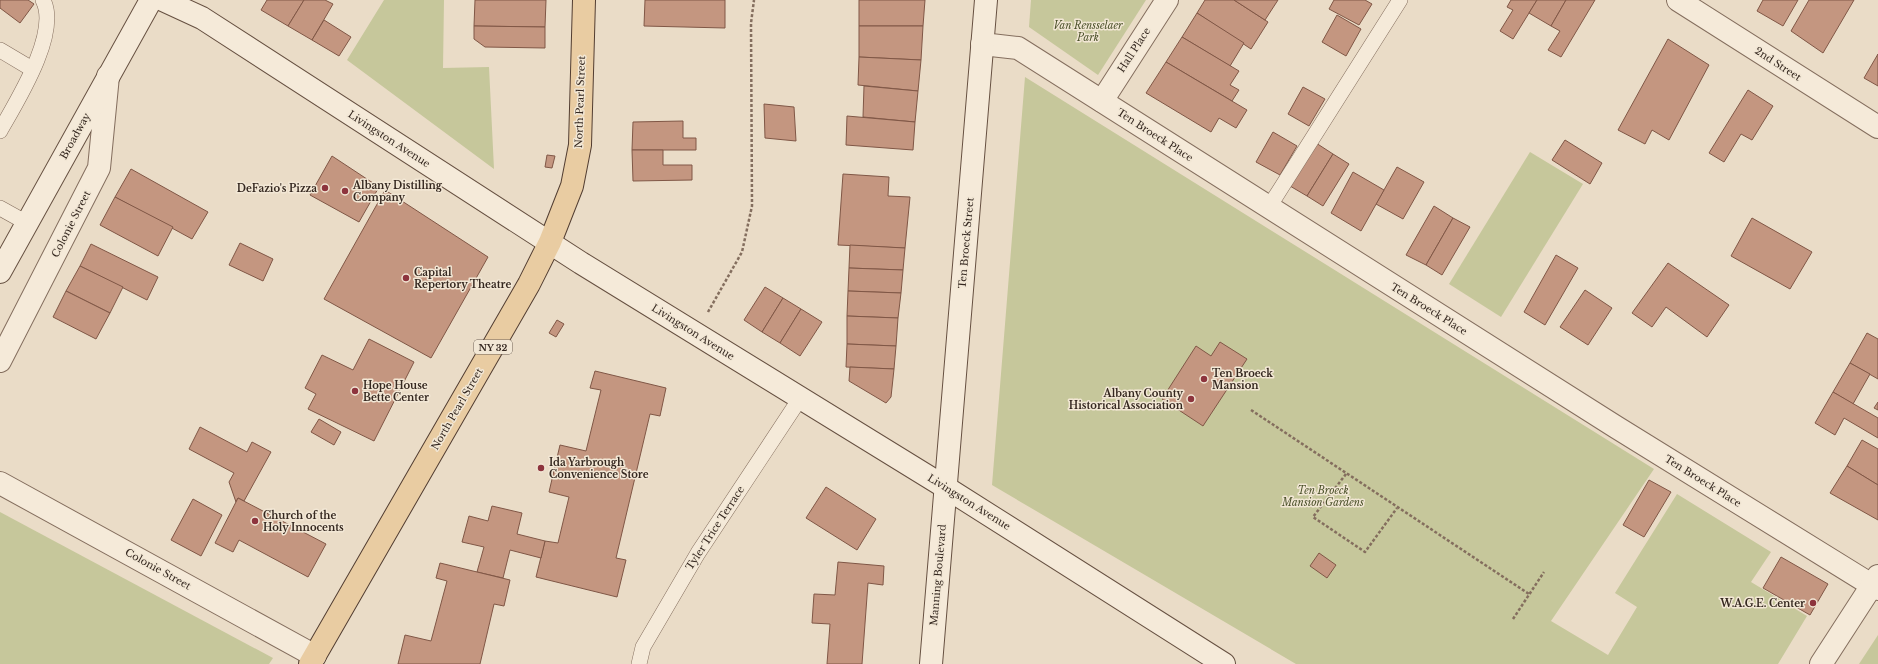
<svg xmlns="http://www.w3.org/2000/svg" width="1878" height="664" font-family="'Libre Baskerville',serif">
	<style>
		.green { fill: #c6c79b }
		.building { fill: #c49680; stroke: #805746 }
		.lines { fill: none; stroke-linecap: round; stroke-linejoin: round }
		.lane-casing { stroke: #846e5e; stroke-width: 16 }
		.street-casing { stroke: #846e5e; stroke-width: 24 }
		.secondary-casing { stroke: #665041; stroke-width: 24 }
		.primary-casing { stroke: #523d31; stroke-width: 24 }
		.path { stroke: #846e5e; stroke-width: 2.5; stroke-dasharray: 3 2; stroke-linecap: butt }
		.lane { stroke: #f5ead9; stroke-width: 15 }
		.street { stroke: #f5ead9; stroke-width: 22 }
		.secondary { stroke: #f5ead9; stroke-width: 22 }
		.primary { stroke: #e9cca2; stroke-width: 22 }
		.poi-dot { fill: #8d343d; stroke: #f2e7d5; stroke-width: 1.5 }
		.labels { text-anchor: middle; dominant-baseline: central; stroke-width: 3; stroke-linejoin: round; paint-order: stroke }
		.shield { fill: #f2e7d5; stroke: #6e6156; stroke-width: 1 }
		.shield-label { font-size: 9px; font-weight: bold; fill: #352820 }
		.park-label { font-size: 10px; font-style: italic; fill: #4a5029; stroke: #f2e7d5 }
		.street-label { font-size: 10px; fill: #352820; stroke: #f2e7d5 }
		.poi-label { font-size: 10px; font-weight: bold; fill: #352820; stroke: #f2e7d5; text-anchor: start }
	</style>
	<rect width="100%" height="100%" fill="#eadcc7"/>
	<g class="green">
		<polygon points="384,0 444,0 443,68 489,67 494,169 347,60"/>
		<polygon points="1031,0 1146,0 1098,75 1029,27"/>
		<polygon points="1025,77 1654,469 1551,621 1608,655 1637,607 1615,593 1677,494 1771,552 1751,582 1807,616 1778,664 1296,664 992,485"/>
		<polygon points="1530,152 1583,184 1501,317 1449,284"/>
		<polygon points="0,512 273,658 269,664 0,664"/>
		<polygon points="1878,635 1878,664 1859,664"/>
	</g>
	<g class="building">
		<polygon points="0,0 28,0 34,4 20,23 0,8"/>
		<polygon points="267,0 304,0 288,26 261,10"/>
		<polygon points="304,0 325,0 333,4 312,40 288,26"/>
		<polygon points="475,0 546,0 545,27 474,26"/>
		<polygon points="645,0 725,0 725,28 644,26"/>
		<polygon points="859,0 925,0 923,26 859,26"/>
		<polygon points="1205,0 1234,0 1268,22 1251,49 1197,13"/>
		<polygon points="1234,0 1278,0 1265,20"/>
		<polygon points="1334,0 1365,0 1372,4 1359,25 1329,9"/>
		<polygon points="1511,0 1537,0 1513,39 1500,31 1513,10 1507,7"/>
		<polygon points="1537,0 1566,0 1551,26 1529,13"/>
		<polygon points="1566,0 1595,0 1561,57 1548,50 1560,31 1551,26"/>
		<polygon points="1763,0 1798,0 1783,26 1757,11"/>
		<polygon points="1809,0 1854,0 1823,53 1791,31"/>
		<polygon points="1197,13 1244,43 1230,66 1182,37"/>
		<polygon points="1337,15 1361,29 1346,56 1322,42"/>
		<polygon points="324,20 351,37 339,56 312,40"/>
		<polygon points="474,26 545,27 545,48 485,47 474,39"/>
		<polygon points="859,26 923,26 921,60 859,57"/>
		<polygon points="1182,37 1239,71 1230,85 1239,90 1232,101 1166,62"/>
		<polygon points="1668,39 1709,65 1669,140 1652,130 1645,144 1618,130"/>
		<polygon points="1878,54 1878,86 1864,78"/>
		<polygon points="859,57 921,60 918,91 858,85"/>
		<polygon points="1166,62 1247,110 1236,128 1219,118 1211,132 1146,93"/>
		<polygon points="864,86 918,91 915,122 863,117"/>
		<polygon points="1303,87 1325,99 1309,126 1288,114"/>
		<polygon points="1748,90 1773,106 1752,140 1741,134 1724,162 1709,153"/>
		<polygon points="764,104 794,107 796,141 765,138"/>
		<polygon points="847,116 915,122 913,150 846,145"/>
		<polygon points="683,121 683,138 696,138 696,150 632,150 633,122"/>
		<polygon points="1273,132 1297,146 1280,175 1256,162"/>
		<polygon points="1565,140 1602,163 1590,184 1552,160"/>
		<polygon points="1316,143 1333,154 1307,196 1290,186"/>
		<polygon points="632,150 663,150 663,165 692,165 692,180 633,181"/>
		<polygon points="1333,154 1349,164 1323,206 1307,196"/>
		<polygon points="547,155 555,156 552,168 545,167"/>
		<polygon points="332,156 379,187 359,222 310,195"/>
		<polygon points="1397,167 1424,182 1403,219 1376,204"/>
		<polygon points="131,169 208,212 192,239 115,197"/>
		<polygon points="1353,172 1384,190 1361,231 1331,213"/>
		<polygon points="843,174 889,177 888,196 910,197 905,248 838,245"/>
		<polygon points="385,190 488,257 431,358 324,299"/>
		<polygon points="115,197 173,227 158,256 100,225"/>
		<polygon points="1434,206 1453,218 1426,265 1406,255"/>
		<polygon points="1453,218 1470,227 1442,275 1426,265"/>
		<polygon points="1752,218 1812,252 1790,289 1731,256"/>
		<polygon points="240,243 273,259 263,281 229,265"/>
		<polygon points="91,244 158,277 147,300 80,266"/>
		<polygon points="850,245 905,248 903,270 849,268"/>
		<polygon points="1556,255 1578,268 1545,325 1524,312"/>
		<polygon points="1668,263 1729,305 1707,337 1666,307 1652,327 1632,313"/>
		<polygon points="80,266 123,287 110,313 66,291"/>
		<polygon points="849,268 903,270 901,293 848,291"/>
		<polygon points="765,287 783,298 762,332 744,320"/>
		<polygon points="1585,290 1612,308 1588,345 1560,327"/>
		<polygon points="66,291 110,313 96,339 53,317"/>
		<polygon points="848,291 901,293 898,318 847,316"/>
		<polygon points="783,298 801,309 780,343 762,332"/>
		<polygon points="801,309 822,322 800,356 780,343"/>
		<polygon points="847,316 898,318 896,346 847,344"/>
		<polygon points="557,320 564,324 556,337 549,333"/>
		<polygon points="1867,333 1878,339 1878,379 1850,363"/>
		<polygon points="369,339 414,362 374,441 308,409 316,394 305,388 322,355 353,370"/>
		<polygon points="1220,342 1247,359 1203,426 1162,399 1196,346 1211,356"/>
		<polygon points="847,344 896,346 894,369 846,367"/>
		<polygon points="1850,363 1870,374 1853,404 1833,392"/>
		<polygon points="850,367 894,369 891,397 886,403 849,381"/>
		<polygon points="595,371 666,388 660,416 650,414 616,558 626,560 617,597 536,577 545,541 558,543 569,497 549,492 560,445 586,451 601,390 590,388"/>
		<polygon points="1833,392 1878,418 1878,438 1844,418 1835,435 1815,423"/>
		<polygon points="1878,402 1878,410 1874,408"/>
		<polygon points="319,419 341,432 334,445 311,432"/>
		<polygon points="200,427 247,452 252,442 271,452 244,501 238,498 236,502 229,482 234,473 189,449"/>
		<polygon points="1862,440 1878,449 1878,485 1847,466"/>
		<polygon points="1847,466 1878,485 1878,520 1830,493"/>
		<polygon points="1649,480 1671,492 1644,537 1623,525"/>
		<polygon points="826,487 876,519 857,550 806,518"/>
		<polygon points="238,498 326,544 308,577 239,540 233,552 215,543"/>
		<polygon points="193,499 222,515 201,556 171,540"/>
		<polygon points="492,506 522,513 517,534 545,541 541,558 510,550 503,578 477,572 484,547 462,542 469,516 488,521"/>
		<polygon points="1319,553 1336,565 1327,578 1310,566"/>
		<polygon points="1781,557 1828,584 1810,615 1763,588"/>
		<polygon points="838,562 884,566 883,585 868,583 862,664 827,664 830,624 812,623 814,594 835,595"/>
		<polygon points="440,563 510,580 504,606 494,604 480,664 398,664 405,635 431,641 447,581 436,578"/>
	</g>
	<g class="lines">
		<defs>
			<g id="lane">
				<polyline points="0,50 32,69"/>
				<path d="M0 131C17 101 60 33 43 0"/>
				<polyline points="1269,207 1400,0"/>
				<polyline points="0,208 27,223"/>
				<polyline points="639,664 643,647 698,553 801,397"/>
			</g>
			<g id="street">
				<polyline points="1678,0 1878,127"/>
				<polyline points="982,44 1018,48 1616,427 1878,589"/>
				<polyline points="1102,101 1167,0"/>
				<polyline points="0,361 99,168 108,76"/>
				<polyline points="0,483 315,656"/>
				<polyline points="1821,664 1878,576"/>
			</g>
			<g id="secondary">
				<polyline points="163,0 202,18 581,263 945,487 1224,664"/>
				<polyline points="0,272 151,0"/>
				<polyline points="931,664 986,0"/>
			</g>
			<polyline id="primary" points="310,664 529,284 550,242 572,186 580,145 584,0"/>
		</defs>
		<use href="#lane" class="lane-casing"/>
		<use href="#street" class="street-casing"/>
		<use href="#secondary" class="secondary-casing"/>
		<use href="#primary" class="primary-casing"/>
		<g class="path">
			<polyline points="708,312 742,252 752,206 751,23 754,0"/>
			<polyline points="1251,410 1529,594"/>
			<polyline points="1346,474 1313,517 1365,552 1397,508"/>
			<polyline points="1513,619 1544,572"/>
		</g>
		<use href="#lane" class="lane"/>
		<use href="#street" class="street"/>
		<use href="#secondary" class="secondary"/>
		<use href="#primary" class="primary"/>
	</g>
	<g class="poi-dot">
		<circle cx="325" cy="188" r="4"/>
		<circle cx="345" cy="191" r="4"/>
		<circle cx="406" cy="278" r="4"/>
		<circle cx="1204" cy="379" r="4"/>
		<circle cx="355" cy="391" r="4"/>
		<circle cx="1191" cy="399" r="4"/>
		<circle cx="541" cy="468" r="4"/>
		<circle cx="255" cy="521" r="4"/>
		<circle cx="1813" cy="603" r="4"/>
	</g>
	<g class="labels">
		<rect class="shield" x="474" y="340" width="38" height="14" rx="3"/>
		<g class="shield-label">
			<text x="493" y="347">NY 32</text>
		</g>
		<g class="park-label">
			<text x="1088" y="25">Van Rensselaer<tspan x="1088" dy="12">Park</tspan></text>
			<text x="1323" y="490">Ten Broeck<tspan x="1323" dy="12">Mansion Gardens</tspan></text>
		</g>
		<g class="street-label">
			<text transform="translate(1134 50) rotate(-57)">Hall Place</text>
			<text transform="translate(1778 64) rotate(33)">2nd Street</text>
			<text transform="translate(580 102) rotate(-88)">North Pearl Street</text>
			<text transform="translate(1155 135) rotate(33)">Ten Broeck Place</text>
			<text transform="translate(75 136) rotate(-61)">Broadway</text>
			<text transform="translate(389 139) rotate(33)">Livingston Avenue</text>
			<text transform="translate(71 224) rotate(-63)">Colonie Street</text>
			<text transform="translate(966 243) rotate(-85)">Ten Broeck Street</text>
			<text transform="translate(1429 309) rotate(32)">Ten Broeck Place</text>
			<text transform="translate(693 332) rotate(32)">Livingston Avenue</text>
			<text transform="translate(457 409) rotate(-60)">North Pearl Street</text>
			<text transform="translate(1703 481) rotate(32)">Ten Broeck Place</text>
			<text transform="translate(969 502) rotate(32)">Livingston Avenue</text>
			<text transform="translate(715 528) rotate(-57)">Tyler Trice Terrace</text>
			<text transform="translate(158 569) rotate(29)">Colonie Street</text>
			<text transform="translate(938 575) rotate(-85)">Manning Boulevard</text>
		</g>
		<g class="poi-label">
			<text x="353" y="185">Albany Distilling<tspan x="353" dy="12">Company</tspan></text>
			<text x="317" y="188" text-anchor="end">DeFazio's Pizza</text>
			<text x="414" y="272">Capital<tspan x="414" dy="12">Repertory Theatre</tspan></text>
			<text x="1212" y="373">Ten Broeck<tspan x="1212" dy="12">Mansion</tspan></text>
			<text x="363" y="385">Hope House<tspan x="363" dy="12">Bette Center</tspan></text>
			<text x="1183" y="393" text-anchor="end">Albany County<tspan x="1183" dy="12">Historical Association</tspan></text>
			<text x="549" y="462">Ida Yarbrough<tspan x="549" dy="12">Convenience Store</tspan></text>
			<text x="263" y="515">Church of the<tspan x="263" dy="12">Holy Innocents</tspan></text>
			<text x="1805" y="603" text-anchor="end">W.A.G.E. Center</text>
		</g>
	</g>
</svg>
